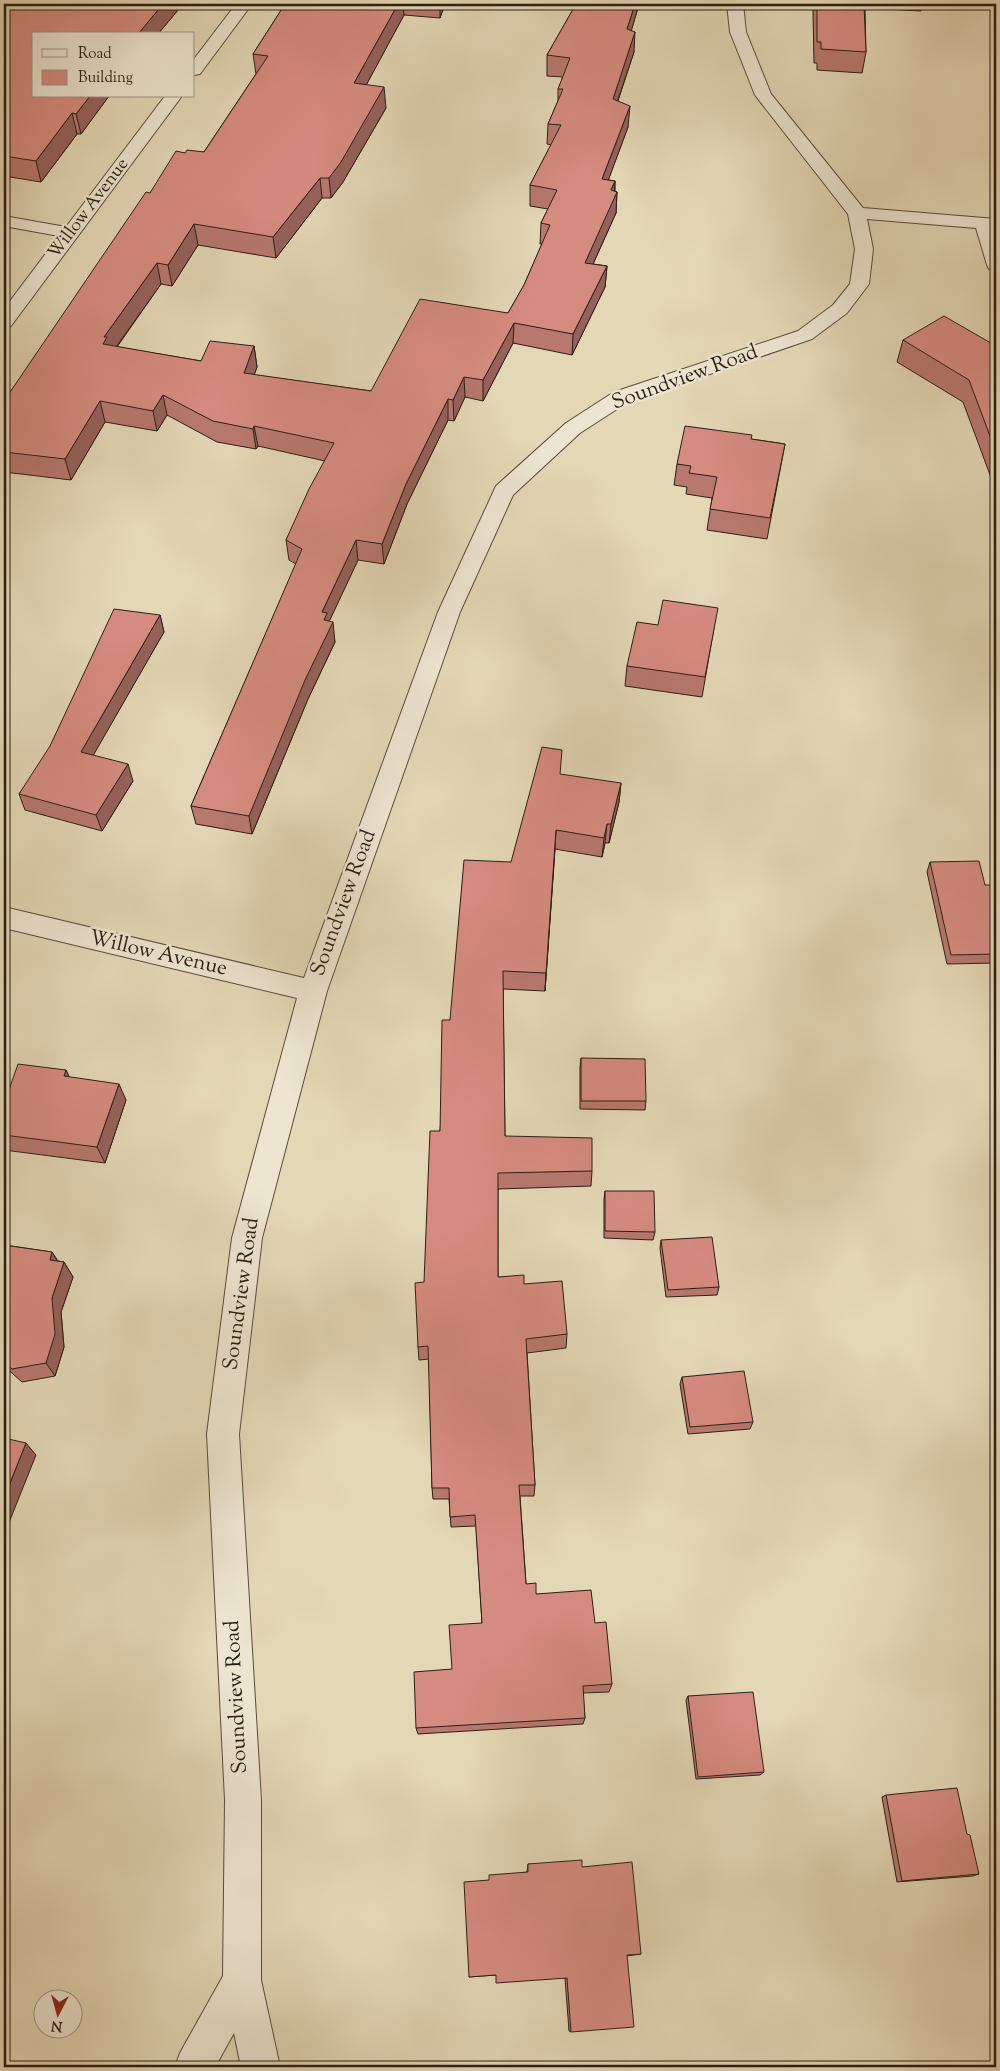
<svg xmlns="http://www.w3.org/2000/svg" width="1000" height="2071" font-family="'Sorts Mill Goudy',serif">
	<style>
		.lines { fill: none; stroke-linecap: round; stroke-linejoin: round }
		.minor-casing { stroke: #584c3c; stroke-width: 2 }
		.minor { fill: #ede5d0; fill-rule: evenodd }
		.wall { fill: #b8786e; stroke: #2a1e13 }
		.shaded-wall { fill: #96615a; stroke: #2a1e13 }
		.building { fill: #d68b80; stroke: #2a1e13 }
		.labels { text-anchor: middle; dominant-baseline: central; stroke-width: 5; stroke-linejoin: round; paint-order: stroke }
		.far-street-label { font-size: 18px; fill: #2a1e13; stroke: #ede5d0 }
		.street-label { font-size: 21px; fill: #2a1e13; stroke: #ede5d0 }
	</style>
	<rect width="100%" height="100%" fill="#e4d7b6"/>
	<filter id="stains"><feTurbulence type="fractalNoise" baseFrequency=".004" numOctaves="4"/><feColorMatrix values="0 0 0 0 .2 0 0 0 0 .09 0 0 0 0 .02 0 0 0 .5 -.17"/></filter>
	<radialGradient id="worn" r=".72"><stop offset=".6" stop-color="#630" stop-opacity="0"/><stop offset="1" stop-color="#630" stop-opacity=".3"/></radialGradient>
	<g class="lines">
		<defs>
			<g id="minor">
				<polygon points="236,4 252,4 200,74 194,75 194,59"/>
				<polygon points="727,4 743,4 746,32 771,94 863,208 996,219 996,229 995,229 996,271 989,269 987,265 976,228 867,219 873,249 869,284 847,313 812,339 628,402 580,433 513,495 460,612 327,991 262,1238 239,1434 261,1800 261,1980 280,2067 241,2067 234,2033 215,2067 175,2067 180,2053 223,1976 225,1800 207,1434 232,1238 297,998 4,928 4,907 304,978 438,612 496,486 566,423 614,392 798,331 833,305 850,284 855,249 848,214 755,95 730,32"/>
				<polygon points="165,96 182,96 11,326 4,328 4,309 59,236 4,226 4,216 66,227"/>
			</g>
		</defs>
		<use href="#minor" class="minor-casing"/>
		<use href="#minor" class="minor"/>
	</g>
	<g class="wall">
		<polygon points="4,4 183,4 158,34 34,34 34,96 109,96 81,134 77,134 41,182 4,176"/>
		<polygon points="285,4 445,4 440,18 404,15 366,85 386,108 343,182 331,198 322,198 276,258 198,245 172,286 161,284 117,347 201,361 254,346 257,367 254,375 371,391 508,313 524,285 542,244 540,244 541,223 548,209 530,206 530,185 551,145 547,144 548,124 558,101 558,89 563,77 547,76 547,55 576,4 641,4 637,11 631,31 634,52 618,101 628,127 608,180 615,181 615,191 617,192 616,213 593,264 607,266 605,287 572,355 513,343 483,401 465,397 454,421 448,420 407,504 384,564 358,560 329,621 335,642 308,699 252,834 196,824 191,806 296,564 289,560 286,540 325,461 258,446 256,449 217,442 167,415 157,431 105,422 71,480 4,472 4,401 150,193 185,153 204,152 256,74 253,54"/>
		<polygon points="814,4 922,4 921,11 865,8 866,52 862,73 817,70 817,63 814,63 813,11"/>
		<polygon points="903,340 996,346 996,491 963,402 897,362"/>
		<polygon points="751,439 785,444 767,539 707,530 712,498 686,494 687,487 674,485 677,464"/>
		<polygon points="160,615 164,632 93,755 133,781 102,831 25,810 19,794"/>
		<polygon points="714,628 702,697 625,686 627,666"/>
		<polygon points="621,783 619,802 609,843 605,843 602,857 555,849 545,991 503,989 505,1136 592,1171 591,1186 498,1189 498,1277 524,1284 567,1334 566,1348 527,1353 535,1485 534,1496 520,1496 526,1584 536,1594 595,1623 612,1684 609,1692 583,1693 585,1718 583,1724 418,1734 416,1728 452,1669 482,1623 476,1526 451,1527 449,1499 433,1499 432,1488 429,1359 419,1360 418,1347 440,1131 450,1020 511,862"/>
		<polygon points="930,862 985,885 996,903 996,963 947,964 927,872"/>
		<polygon points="581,1058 646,1101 645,1110 580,1109 580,1067"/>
		<polygon points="66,1070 69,1077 126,1100 105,1163 4,1150 4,1104"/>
		<polygon points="605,1191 655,1232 653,1240 604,1238 604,1199"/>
		<polygon points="661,1240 719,1287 717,1295 666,1297 660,1248"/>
		<polygon points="4,1245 52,1252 58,1261 64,1262 73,1277 61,1312 64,1347 55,1376 22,1382 4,1366"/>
		<polygon points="682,1377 753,1422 750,1429 688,1434 680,1384"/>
		<polygon points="688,1696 764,1772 760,1775 696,1779 686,1700"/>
		<polygon points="886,1795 979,1874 973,1876 897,1882 882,1797"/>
		<polygon points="528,1864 582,1867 641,1954 627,1956 571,2032 569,2031 565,1978 496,1975 469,1977 489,1880 527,1872"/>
	</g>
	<g class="shaded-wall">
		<polygon points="163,4 183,4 158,34 138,34"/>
		<polygon points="398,4 403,4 404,15 356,104 354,83"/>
		<polygon points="440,4 445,4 440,18"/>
		<polygon points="635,4 641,4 637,11 626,49 627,29"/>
		<polygon points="635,32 634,52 611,120 613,99"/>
		<polygon points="384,87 386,108 343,182 331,198 329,178"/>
		<polygon points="90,96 109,96 81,134 76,114"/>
		<polygon points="630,106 628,127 601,200 602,179"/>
		<polygon points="72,113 77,134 41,182 36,161"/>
		<polygon points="320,178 322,198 276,258 273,237"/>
		<polygon points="615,181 614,198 617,192 616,213 584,284 585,263 611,190"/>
		<polygon points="194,224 198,245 172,286 168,265"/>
		<polygon points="157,263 161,284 111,354 103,344 104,337"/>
		<polygon points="607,266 605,287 572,355 573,334"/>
		<polygon points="514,323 513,343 483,401 483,380"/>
		<polygon points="254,346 257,367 247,394 244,373"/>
		<polygon points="464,377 465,397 454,421 453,400"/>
		<polygon points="163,395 167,415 157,431 153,411"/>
		<polygon points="448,399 448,420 407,504 384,564 382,544 406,484"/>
		<polygon points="100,401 105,422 71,480 65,459"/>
		<polygon points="254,426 258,446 256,449 253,429"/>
		<polygon points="4,524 6,530 4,533"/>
		<polygon points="356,540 358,560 328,624 333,622 335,642 308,699 252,834 249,816 322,612"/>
		<polygon points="160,615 164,632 86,768 81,752"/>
		<polygon points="128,764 133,781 102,831 96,815"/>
		<polygon points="621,783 619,802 609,843 611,824"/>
		<polygon points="607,824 605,843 602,857 604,838"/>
		<polygon points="556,830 555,849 545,991 546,973"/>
		<polygon points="66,1070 74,1087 64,1076"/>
		<polygon points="119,1084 126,1100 105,1163 97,1147"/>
		<polygon points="52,1252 61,1267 50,1260"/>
		<polygon points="64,1262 73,1277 61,1312 64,1347 55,1376 46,1363 52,1298"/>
		<polygon points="26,1443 36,1455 4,1535 4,1498"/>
	</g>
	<g class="building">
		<polygon points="4,4 163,4 138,34 34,34 34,96 90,96 76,114 72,113 36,161 4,156"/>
		<polygon points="285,4 398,4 354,83 384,87 341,162 329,178 320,178 273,237 194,224 168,265 157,263 104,337 107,337 103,344 201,361 210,341 254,346 244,373 371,391 420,299 508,313 524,285 550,225 541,223 557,190 530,185 561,125 548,124 563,89 558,89 570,58 547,55 576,4 635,4 627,29 635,32 613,99 630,106 602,179 615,181 611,190 617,192 585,263 607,266 573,334 514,323 483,380 464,377 453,400 448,399 406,484 382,544 356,540 322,612 327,613 324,620 333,622 305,680 249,816 191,806 302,549 286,540 309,489 334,443 254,426 253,429 213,421 163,395 153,411 100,401 65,459 4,452 4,401 146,192 150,193 176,151 185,153 187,150 204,152 268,56 253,54"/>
		<polygon points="817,4 864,4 866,52 821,49 821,42 817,42"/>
		<polygon points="944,316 996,346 996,452 969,380 903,340"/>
		<polygon points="685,426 752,435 751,439 785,444 770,518 710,509 717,477 689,473 691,466 677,464"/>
		<polygon points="663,600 718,608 705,677 627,666 637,622 658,625"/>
		<polygon points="114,609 160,615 81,752 128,764 96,815 19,794 50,746"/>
		<polygon points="542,747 562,750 560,774 621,783 611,824 607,824 604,838 556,830 546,973 503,971 505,1136 592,1138 592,1171 498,1173 498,1277 524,1275 524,1284 562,1281 567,1334 526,1339 535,1485 519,1485 526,1584 536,1583 536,1594 591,1590 595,1623 606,1622 612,1684 583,1686 585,1718 416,1728 414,1672 452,1669 449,1625 482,1623 475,1515 450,1517 449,1488 432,1488 428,1346 418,1347 415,1283 424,1282 430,1131 440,1131 442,1020 450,1020 464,860 511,862"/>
		<polygon points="979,861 985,885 992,885 996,903 996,954 951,955 930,862"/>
		<polygon points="581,1058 645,1059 646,1101 581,1101"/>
		<polygon points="18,1064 66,1070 64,1076 119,1084 97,1147 4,1135 4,1104"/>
		<polygon points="605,1191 654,1191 655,1232 605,1231"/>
		<polygon points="712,1237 719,1287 668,1290 661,1240"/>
		<polygon points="4,1245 52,1252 50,1260 64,1262 52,1298 55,1334 46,1363 12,1369 4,1362"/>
		<polygon points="744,1371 753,1422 690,1427 682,1377"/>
		<polygon points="4,1438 26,1443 4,1498"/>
		<polygon points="753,1692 764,1772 698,1777 688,1696"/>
		<polygon points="957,1788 967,1834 970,1835 979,1874 902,1881 886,1795"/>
		<polygon points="582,1860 582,1867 632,1862 641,1954 627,1955 634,2027 571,2032 567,1978 496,1983 496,1975 469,1977 464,1882 489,1880 489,1875 528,1872 528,1864"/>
	</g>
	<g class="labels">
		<g class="far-street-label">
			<text transform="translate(89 209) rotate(-53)">Willow Avenue</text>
		</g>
		<g class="street-label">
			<text transform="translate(685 378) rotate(-20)">Soundview Road</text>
			<text transform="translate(344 903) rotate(-70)">Soundview Road</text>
			<text transform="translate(158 954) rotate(13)">Willow Avenue</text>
			<text transform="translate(242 1294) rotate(-82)">Soundview Road</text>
			<text transform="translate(237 1697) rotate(-93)">Soundview Road</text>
		</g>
	</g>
	<rect width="1000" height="2071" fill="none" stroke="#e4d7b6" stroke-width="20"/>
	<rect x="5" y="5" width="990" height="2061" fill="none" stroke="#2a1e13" stroke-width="2.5"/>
	<rect x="10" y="10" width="980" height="2051" fill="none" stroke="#2a1e13"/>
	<rect x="32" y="32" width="162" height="65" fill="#ede5d0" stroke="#9f9584"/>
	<rect x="42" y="49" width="25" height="8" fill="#ede5d0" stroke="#9f9584"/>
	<text x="78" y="58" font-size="15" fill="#2a1e13">Road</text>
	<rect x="42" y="70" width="25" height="15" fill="#d68b80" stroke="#9f9584"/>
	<text x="78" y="82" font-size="15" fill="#2a1e13">Building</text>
	<g transform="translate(58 2014) rotate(186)"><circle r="24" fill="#ede5d0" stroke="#9f9584"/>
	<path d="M0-4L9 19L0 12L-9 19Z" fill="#8f2418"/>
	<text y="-8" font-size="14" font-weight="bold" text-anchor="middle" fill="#2a1e13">N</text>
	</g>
	<rect width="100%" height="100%" filter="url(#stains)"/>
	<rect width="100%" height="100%" fill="url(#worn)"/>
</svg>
